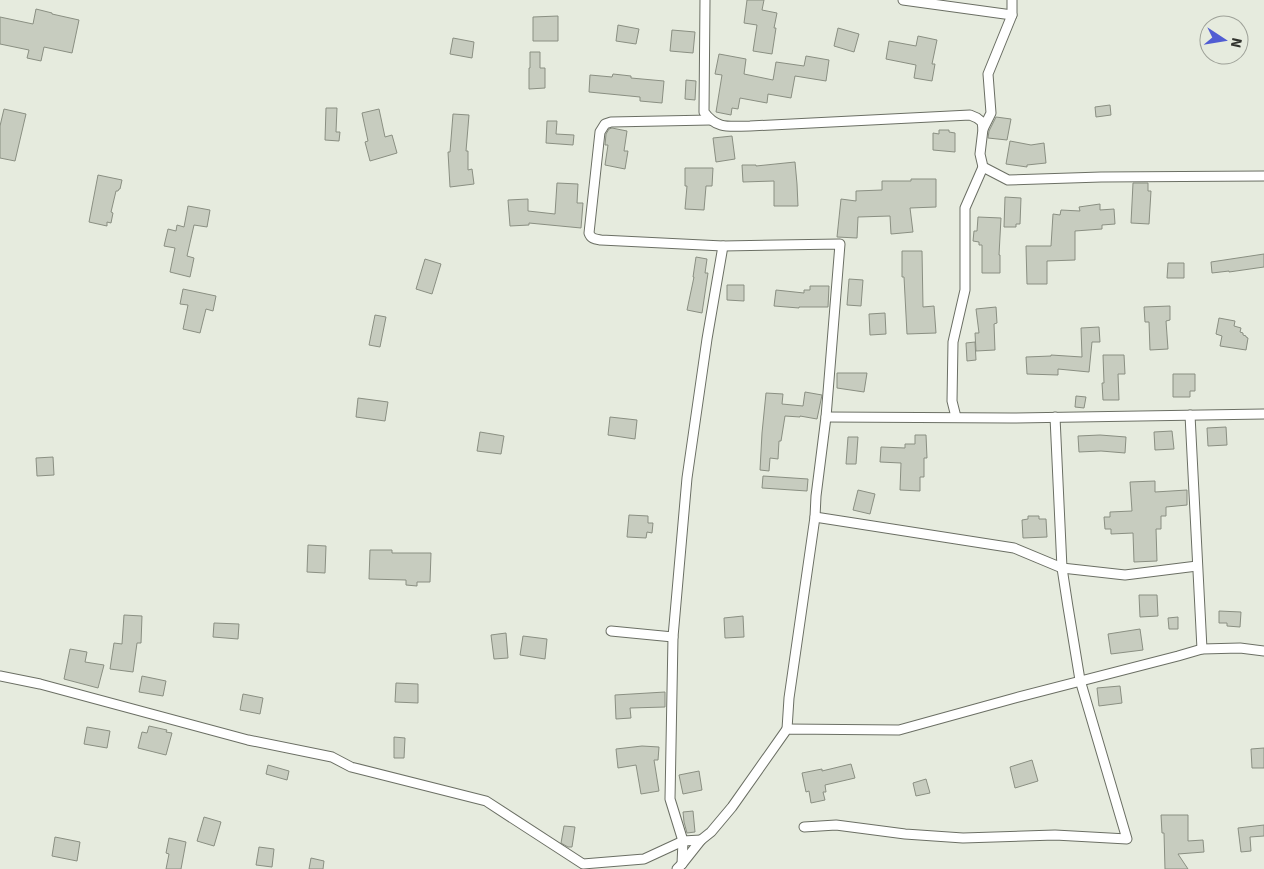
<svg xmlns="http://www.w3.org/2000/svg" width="1264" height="869" font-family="Signika,sans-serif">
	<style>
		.building { fill: #c7ccbf; stroke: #8a8f82 }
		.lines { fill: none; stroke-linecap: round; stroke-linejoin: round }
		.street-casing { stroke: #6b6f64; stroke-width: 11 }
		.street { stroke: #fff; stroke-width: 9 }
	</style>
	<rect width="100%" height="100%" fill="#e6ebde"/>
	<g class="building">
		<polygon points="747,0 764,0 762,10 777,13 774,28 776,28 772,54 753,51 757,25 744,23"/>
		<polygon points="36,9 52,13 52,14 79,20 72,53 44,47 41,61 27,58 29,50 0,44 0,17 33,24"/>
		<polygon points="558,16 558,41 533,41 533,17"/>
		<polygon points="618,25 639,29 636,44 616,41"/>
		<polygon points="838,28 859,34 854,52 834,46"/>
		<polygon points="672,30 695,32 693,53 670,51"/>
		<polygon points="918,36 937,40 932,64 935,64 932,81 914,78 916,65 886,59 889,41 916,46"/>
		<polygon points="453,38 474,42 472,58 450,54"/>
		<polygon points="530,52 540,52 540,68 545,68 545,88 529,89 529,68 530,68"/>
		<polygon points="719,54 746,59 744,74 773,80 776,62 804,66 806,56 829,60 826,81 795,76 791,98 768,94 767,103 740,98 738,109 732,108 731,115 716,112 722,75 715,74"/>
		<polygon points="613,74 631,76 631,78 664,81 662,103 640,101 640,97 589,92 590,75 612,77"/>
		<polygon points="686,80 696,81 695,100 685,99"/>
		<polygon points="1110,105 1111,115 1096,117 1095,107"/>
		<polygon points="326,108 337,108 336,132 340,132 339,141 325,140"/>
		<polygon points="4,109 26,114 15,161 0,158 0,126"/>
		<polygon points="379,109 385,137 392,135 397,153 370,161 365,142 368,141 362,113"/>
		<polygon points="453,114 469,115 466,151 468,151 468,170 472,169 474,184 450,187 448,152 450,152"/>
		<polygon points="996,117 1011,119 1007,140 988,138 989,131"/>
		<polygon points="547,121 557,121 556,134 574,135 573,145 546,143"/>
		<polygon points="612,128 627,131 624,151 628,151 625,169 605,165 608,145 605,145 606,134 609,129"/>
		<polygon points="939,130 949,130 949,132 955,133 955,152 933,150 933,133 939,134"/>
		<polygon points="732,136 735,159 716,162 713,138"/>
		<polygon points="1010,141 1031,145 1044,143 1046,163 1027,165 1027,167 1006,164"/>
		<polygon points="795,162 797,184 798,206 774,206 774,181 743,182 742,165 756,165 756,166"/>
		<polygon points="685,168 713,168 712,186 706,186 704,210 685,209 687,186 685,186"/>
		<polygon points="98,175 122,180 120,189 119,189 118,191 116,191 111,212 113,213 111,223 107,222 107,226 89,222"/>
		<polygon points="911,179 936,179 936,207 910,208 913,232 891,234 890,216 858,217 857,238 837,237 841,199 856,201 856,191 882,190 882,181 911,181"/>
		<polygon points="557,183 578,184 577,203 583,203 581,228 529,223 529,225 510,226 508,200 528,199 528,211 555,214"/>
		<polygon points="1133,183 1148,183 1148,191 1151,191 1149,224 1131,223"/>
		<polygon points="1005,197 1021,198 1020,224 1016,224 1016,227 1004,227"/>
		<polygon points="1100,204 1100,210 1114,209 1115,224 1102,225 1102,229 1075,231 1075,260 1047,261 1047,284 1027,284 1026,246 1051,246 1053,214 1060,215 1061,210 1080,211 1079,207"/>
		<polygon points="188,206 210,210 207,227 194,225 187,256 194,258 190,277 170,272 175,248 164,246 168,229 176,231 177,225 184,227"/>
		<polygon points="978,217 1001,218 999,255 1000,255 1000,273 982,273 982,245 979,245 979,242 973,241 974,231 977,231"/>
		<polygon points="902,251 922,251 923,307 934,306 936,333 907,334 904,277 902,277"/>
		<polygon points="1264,254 1264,267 1229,272 1229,271 1212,273 1211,262"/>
		<polygon points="696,257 707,259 705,273 708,273 702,313 687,310 694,277 693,277"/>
		<polygon points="425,259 441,264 432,294 416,289"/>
		<polygon points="1168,263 1184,263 1184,278 1167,278"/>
		<polygon points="849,279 863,280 861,306 847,305"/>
		<polygon points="727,285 744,285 744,301 727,300"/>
		<polygon points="810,286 829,286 828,307 799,307 799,308 774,306 776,290 804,293 804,290 810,290"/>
		<polygon points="183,289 216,296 213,311 206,309 200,333 183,329 188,305 180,304"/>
		<polygon points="1170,306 1170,320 1166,321 1168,349 1150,350 1149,322 1145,322 1144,307"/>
		<polygon points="996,307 997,323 994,324 995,350 976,351 975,333 979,333 976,309"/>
		<polygon points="885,313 886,334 870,335 869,314"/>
		<polygon points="375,315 386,317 380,347 369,345"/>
		<polygon points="1219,318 1235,321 1234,326 1241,328 1240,332 1243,333 1243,335 1246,336 1246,337 1248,338 1246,350 1220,346 1222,336 1216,334"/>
		<polygon points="1099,327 1100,342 1092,342 1089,372 1058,369 1058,375 1027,374 1026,357 1051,356 1051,355 1082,357 1081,328"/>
		<polygon points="975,342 976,360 967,361 966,343"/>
		<polygon points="1103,355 1124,355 1125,374 1118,374 1119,400 1103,400 1102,383 1104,383"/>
		<polygon points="837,373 867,373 864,392 837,388"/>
		<polygon points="1173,374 1195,374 1195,391 1190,391 1190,397 1173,397"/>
		<polygon points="805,392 822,395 817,419 800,416 800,417 785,416 781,441 779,441 778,459 770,458 769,471 760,470 762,433 766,393 783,394 782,404 803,406"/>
		<polygon points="1076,396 1086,397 1084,408 1075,407"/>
		<polygon points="358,398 388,402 385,421 356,417"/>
		<polygon points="610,417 637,420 635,439 608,435"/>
		<polygon points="1226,427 1227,445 1208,446 1207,428"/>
		<polygon points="1172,431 1174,449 1155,450 1154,432"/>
		<polygon points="480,432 504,436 501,454 477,451"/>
		<polygon points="915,435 926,435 927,458 924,458 924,477 920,477 920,491 900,490 901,463 880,462 881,447 905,448 905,444 915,444"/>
		<polygon points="1100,435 1126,437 1125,453 1101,451 1079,452 1078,436"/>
		<polygon points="848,437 858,437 856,464 846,464"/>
		<polygon points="53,457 54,475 37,476 36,458"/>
		<polygon points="763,476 808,479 807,491 762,488"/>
		<polygon points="1155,481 1155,492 1187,490 1187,505 1166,507 1166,516 1161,516 1161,529 1156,529 1157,561 1134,562 1133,533 1111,534 1111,529 1105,529 1104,517 1110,517 1110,512 1132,511 1130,482"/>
		<polygon points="858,490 875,494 870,514 853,510"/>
		<polygon points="629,515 648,516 648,523 653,523 652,533 647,532 646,538 627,537"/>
		<polygon points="1028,516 1039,516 1039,519 1046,519 1047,537 1023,538 1022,520 1028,519"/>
		<polygon points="308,545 326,546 325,573 307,572"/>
		<polygon points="370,550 392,550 392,553 431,553 430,582 417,582 417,586 406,585 406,580 369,579"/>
		<polygon points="1139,595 1157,595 1158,616 1140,617"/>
		<polygon points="1219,611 1241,612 1240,627 1227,626 1227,623 1219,623"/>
		<polygon points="124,615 142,616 141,643 137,643 133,672 110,669 114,643 122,644"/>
		<polygon points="743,616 744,637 725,638 724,618"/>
		<polygon points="1178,617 1178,629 1169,629 1168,618"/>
		<polygon points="214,623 239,624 238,639 213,637"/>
		<polygon points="1140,629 1143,650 1111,654 1108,634"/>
		<polygon points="506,633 508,658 494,659 491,635"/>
		<polygon points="523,636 547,639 545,659 520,655"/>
		<polygon points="70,649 87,652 85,662 104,665 98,688 64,679"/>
		<polygon points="142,676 166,681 163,696 139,692"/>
		<polygon points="396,683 418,684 418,703 395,702"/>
		<polygon points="1120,686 1122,703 1099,706 1097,688"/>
		<polygon points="665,692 665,707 630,708 631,718 616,719 615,695"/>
		<polygon points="243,694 263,698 260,714 240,710"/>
		<polygon points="149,726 167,730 166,732 172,733 166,755 138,748 142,732 147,733"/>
		<polygon points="87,727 110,731 107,748 84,744"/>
		<polygon points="394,737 405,738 404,758 394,758"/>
		<polygon points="642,746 659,747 658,760 654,760 659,791 641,794 636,765 618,768 616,749"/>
		<polygon points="1264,748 1264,768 1252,768 1251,749"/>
		<polygon points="1032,760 1038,781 1015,788 1010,767"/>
		<polygon points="851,764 855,778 825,785 826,792 823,792 825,800 811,803 809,791 806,792 802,773 822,769 822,771"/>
		<polygon points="268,765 289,771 287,780 266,774"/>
		<polygon points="699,771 702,790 683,794 679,775"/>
		<polygon points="926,779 930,793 916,796 913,783"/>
		<polygon points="693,811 695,832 687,833 684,822 683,812"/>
		<polygon points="1161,815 1188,815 1188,841 1203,840 1204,852 1178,854 1188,869 1165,869 1164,833 1162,833"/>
		<polygon points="204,817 221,822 214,846 197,841"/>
		<polygon points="1264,825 1264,836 1250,837 1251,851 1241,852 1238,828"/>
		<polygon points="564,826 575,827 572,847 568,847 561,843"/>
		<polygon points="55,837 80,842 77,861 52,856"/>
		<polygon points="169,838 186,842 181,869 166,869 169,854 166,853"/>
		<polygon points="259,847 274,849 272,867 256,865"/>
		<polygon points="311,858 324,861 323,869 309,869"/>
	</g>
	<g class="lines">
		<defs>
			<g id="street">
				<path d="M705 0 704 112C717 130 730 126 750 126L970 115 977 118 982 122 983 129 980 154 983 167 1008 180 1101 177 1264 176"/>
				<polyline points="903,0 1012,15"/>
				<path d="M710 120 611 122 605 124 600 132 589 233C591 239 595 239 601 240L723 246 840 244 826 417 816 496 815 517 789 698 787 729"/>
				<polyline points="983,129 991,113 988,74 1012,15 1012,0"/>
				<polyline points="1190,415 1202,649"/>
				<polyline points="826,417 1011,418 1264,414"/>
				<polyline points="956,417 952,401 953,342 965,290 965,208 983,167"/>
				<polyline points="815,517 1014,548 1062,568 1125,575 1197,566"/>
				<polyline points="611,631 673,637"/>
				<polyline points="0,676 40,684 248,740 332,757 351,767 486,801 583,864 644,859 683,841 701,840"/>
				<polyline points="804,827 836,825 905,834 963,838 1055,835 1127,839 1080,680 1068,607 1062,568 1055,417"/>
				<polyline points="682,864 683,841 670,799 673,637 687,478 707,339 723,246"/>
				<polyline points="677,869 682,864 701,840 711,832 732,807 787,729 899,730 1015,698 1178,656 1202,649 1240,648 1264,651"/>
			</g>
		</defs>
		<use href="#street" class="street-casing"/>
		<use href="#street" class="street"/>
	</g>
	<g transform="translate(1224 40) rotate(102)"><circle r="24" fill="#e6ebde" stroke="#9ea198"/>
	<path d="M0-4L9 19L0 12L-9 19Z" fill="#515dd3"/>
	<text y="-8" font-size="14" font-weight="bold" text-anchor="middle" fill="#31332e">N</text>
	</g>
</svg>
